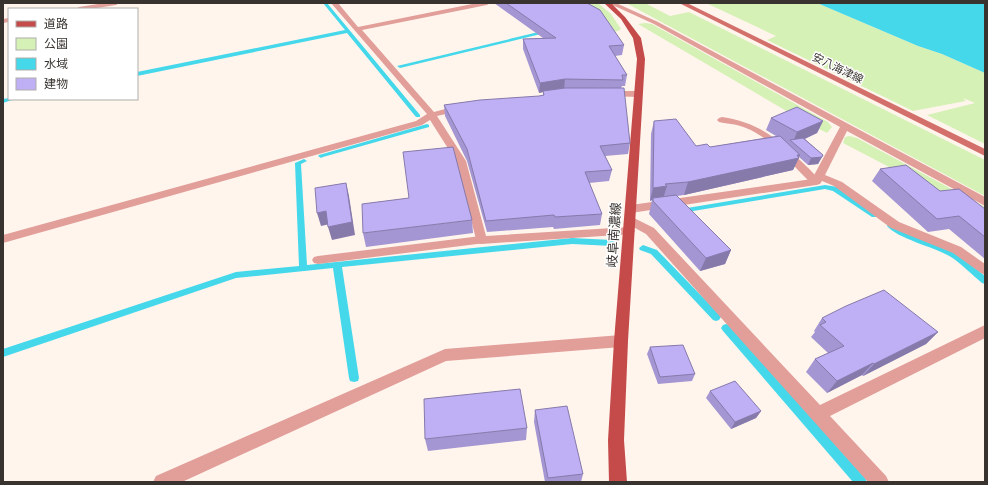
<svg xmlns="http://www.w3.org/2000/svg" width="988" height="485" font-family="Poppins,'Noto Sans JP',sans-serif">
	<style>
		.green { fill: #d6f1b5 }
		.water { fill: #45d8eb }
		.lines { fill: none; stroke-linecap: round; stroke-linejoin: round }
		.stream { fill: #45d8eb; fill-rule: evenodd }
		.lane { fill: #e29e99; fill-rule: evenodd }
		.street { fill: #e29e99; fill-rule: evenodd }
		.secondary { fill: #d3706b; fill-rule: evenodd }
		.primary { fill: #c54b4a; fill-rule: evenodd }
		.wall { fill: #a496d2 }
		.shaded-wall { fill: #867aab }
		.building { fill: #bfaff4; stroke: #867aab }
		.labels { text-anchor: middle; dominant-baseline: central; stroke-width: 3; stroke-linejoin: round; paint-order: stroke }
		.far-street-label { font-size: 11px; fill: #38332f; stroke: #fff }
		.street-label { font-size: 13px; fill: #38332f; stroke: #fff }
	</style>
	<rect width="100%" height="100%" fill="#fff5ed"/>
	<g class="green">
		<polygon points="577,3 598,3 611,14 621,29 618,31 613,32"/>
		<polygon points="626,3 645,3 670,16 689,12 985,160 985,196"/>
		<polygon points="706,3 817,3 918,46 942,54 985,73 985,144 927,115 975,103 963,98 966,101 913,111 767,40 776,36"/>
		<polygon points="645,23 652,24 828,122 832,127 827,133 807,123 638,24"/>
		<polygon points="850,136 857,138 985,207 985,217 843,143 845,137"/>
	</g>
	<polygon class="water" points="817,3 985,3 985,73 942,54 918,46"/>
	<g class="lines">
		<g class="stream">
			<polygon points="323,3 327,3 420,115 420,117 416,117 347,33 137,76 137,72 345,30"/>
			<polygon points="547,30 549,30 549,32 400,68 397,66"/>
			<polygon points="9,98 9,99 15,99 3,103 3,99"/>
			<polygon points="427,124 429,125 429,127 323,157 321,158 318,156 319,155"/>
			<polygon points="304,159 307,161 301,164 307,265 572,238 612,240 616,243 612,246 572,244 342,267 359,378 358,381 354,382 350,381 349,378 333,268 236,278 3,357 3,349 236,272 299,266 295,163"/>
			<polygon points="825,185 838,187 879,215 878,217 872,217 833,191 825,189 681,213 677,211 681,209"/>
			<path d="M891 223 957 253 985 276V284L982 283C972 275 962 264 951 257 935 247 898 239 887 226L888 224Z"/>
			<polygon points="643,245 657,250 719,314 721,317 719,320 716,321 713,320 651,254 640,250 639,248"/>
			<polygon points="726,324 729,325 865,478 867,482 853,482 723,331 721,328 723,325"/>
		</g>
		<g class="lane">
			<path d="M722 117C757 122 777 138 802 162 808 168 816 175 821 182L816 185 812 184C792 165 773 139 746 128 737 124 728 124 719 122L717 120 719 118Z"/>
			<polygon points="481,236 485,237 487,240 485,243 318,264 314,263 312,260 314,257 318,256"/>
		</g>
		<g class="street">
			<polygon points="104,3 119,3 116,5 91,9 76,9 79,7"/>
			<polygon points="331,3 338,3 358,27 477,3 490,3 487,5 362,30 434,112 460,105 464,108 463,110 437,116 466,161 486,236 629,227 633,228 635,231 633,234 481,244 477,243 456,161 430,120 422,125 3,243 3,235 416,121 427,114"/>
			<polygon points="608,3 616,3 658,22 985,197 985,206 847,131 825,175 842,182 899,222 961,247 985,264 985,275 981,273 953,253 891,228 834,186 822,181 820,184 816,185 631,213 627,212 625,209 627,206 631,205 812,179 840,127 654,24"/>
			<polygon points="9,18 9,22 3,23 3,19"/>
			<polygon points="608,91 639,91 643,94 639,97 605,96 604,94"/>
			<polygon points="630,216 654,228 820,405 985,325 985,338 830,416 886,476 889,482 868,482 646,234 626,223 624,220 626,217"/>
			<polygon points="621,335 626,337 628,341 626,345 621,347 446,361 182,482 153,482 156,476 445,349"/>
		</g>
		<polygon class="secondary" points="679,3 687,3 985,149 985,156"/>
		<polygon class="primary" points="604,3 611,3 625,17 641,38 645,59 628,341 624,440 627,482 609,482 608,440 614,341 637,59 633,38 621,19"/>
	</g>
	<g class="wall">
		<polygon points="494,3 587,3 624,45 622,55 615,56 627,75 625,86 622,86 621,88 630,143 628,154 605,156 612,170 609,181 589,183 602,214 600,225 554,229 553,227 487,232 467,161 445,116 444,105 543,96 543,92 539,93 523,49 523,39 543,38"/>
		<polygon points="771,118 823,121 817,133 805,139 823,155 818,164 808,165 799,157 793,170 684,195 677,196 731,250 725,264 700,271 649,214 652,200 650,201 651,134 654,121 696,146 710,147 776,136 766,130"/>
		<polygon points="880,169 985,209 985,259 949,229 928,232 872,181"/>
		<polygon points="472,220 473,233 366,247 363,233"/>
		<polygon points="822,318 938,332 926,344 863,376 862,375 827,393 806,372 815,359 828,353 811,337 815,332 814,331"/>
		<polygon points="650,347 695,374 692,381 658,384 647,354"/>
		<polygon points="710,391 761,411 756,418 731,429 706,398"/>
		<polygon points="535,410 583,474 581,482 545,482 534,422"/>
		<polygon points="527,428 526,440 428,451 425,439"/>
	</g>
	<g class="shaded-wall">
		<polygon points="565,79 564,90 543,91 543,92 539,93 540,83"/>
		<polygon points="823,121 817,133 795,143 793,142 797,132"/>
		<polygon points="797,155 800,155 798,158 799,158 793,170 684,195 688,182"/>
		<polygon points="822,157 818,164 808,165 811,158"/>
		<polygon points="346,183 349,196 355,235 332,240 328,227"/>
		<polygon points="667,186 663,199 653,198 652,200 650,201 653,188"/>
		<polygon points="326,211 330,224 321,226 317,213"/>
		<polygon points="731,250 725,264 700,271 706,258"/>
		<polygon points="938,332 926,344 863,376 874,364"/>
		<polygon points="873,363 862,375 827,393 837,381"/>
		<polygon points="761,411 756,418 731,429 735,422"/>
	</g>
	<g class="building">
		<polygon points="506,3 587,3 600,10 624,45 609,46 627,75 622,75 623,80 565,79 540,83 523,39 556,38"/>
		<polygon points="565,88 624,88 630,143 600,146 612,170 585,172 602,214 555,217 554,215 486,221 467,149 444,105 480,100 539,96 544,95 543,91"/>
		<polygon points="797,107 823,121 797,132 771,118"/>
		<polygon points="676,119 696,146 707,144 710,147 780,136 800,155 797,155 799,158 688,182 665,184 667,186 653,188 654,121"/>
		<polygon points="803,138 823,155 822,157 811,158 790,140"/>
		<polygon points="453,147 472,220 363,233 362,204 409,198 403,152"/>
		<polygon points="906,165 940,191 959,189 985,209 985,237 959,216 937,219 880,169"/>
		<polygon points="346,183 352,222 328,227 326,211 317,213 315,188"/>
		<polygon points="676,195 731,250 706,258 653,201 653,198"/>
		<polygon points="884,290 938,332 874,364 873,363 837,381 815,359 844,346 820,325 826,322 822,318 846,306"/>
		<polygon points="683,345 695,374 660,377 650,347"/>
		<polygon points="735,381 761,411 735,422 710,391"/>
		<polygon points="520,389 527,428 425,439 424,399"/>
		<polygon points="567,406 583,474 548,478 535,410"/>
	</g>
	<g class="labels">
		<g class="far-street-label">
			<text transform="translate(838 68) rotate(26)">安八海津線</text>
		</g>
		<g class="street-label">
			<text transform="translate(614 235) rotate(-86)">岐阜南濃線</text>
		</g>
	</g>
	<rect width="988" height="485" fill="none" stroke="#38332f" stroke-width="8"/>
	<rect x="8" y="8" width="130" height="92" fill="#ffffff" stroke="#afadac"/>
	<rect x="16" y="21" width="20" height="6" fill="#c54b4a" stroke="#afadac"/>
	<text x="44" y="28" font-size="12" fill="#38332f">道路</text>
	<rect x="16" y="38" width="20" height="12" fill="#d6f1b5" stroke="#afadac"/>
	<text x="44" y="48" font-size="12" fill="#38332f">公園</text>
	<rect x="16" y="58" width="20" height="12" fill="#45d8eb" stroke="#afadac"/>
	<text x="44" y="68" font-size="12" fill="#38332f">水域</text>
	<rect x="16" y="78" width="20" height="12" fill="#bfaff4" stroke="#afadac"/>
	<text x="44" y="88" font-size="12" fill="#38332f">建物</text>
</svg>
